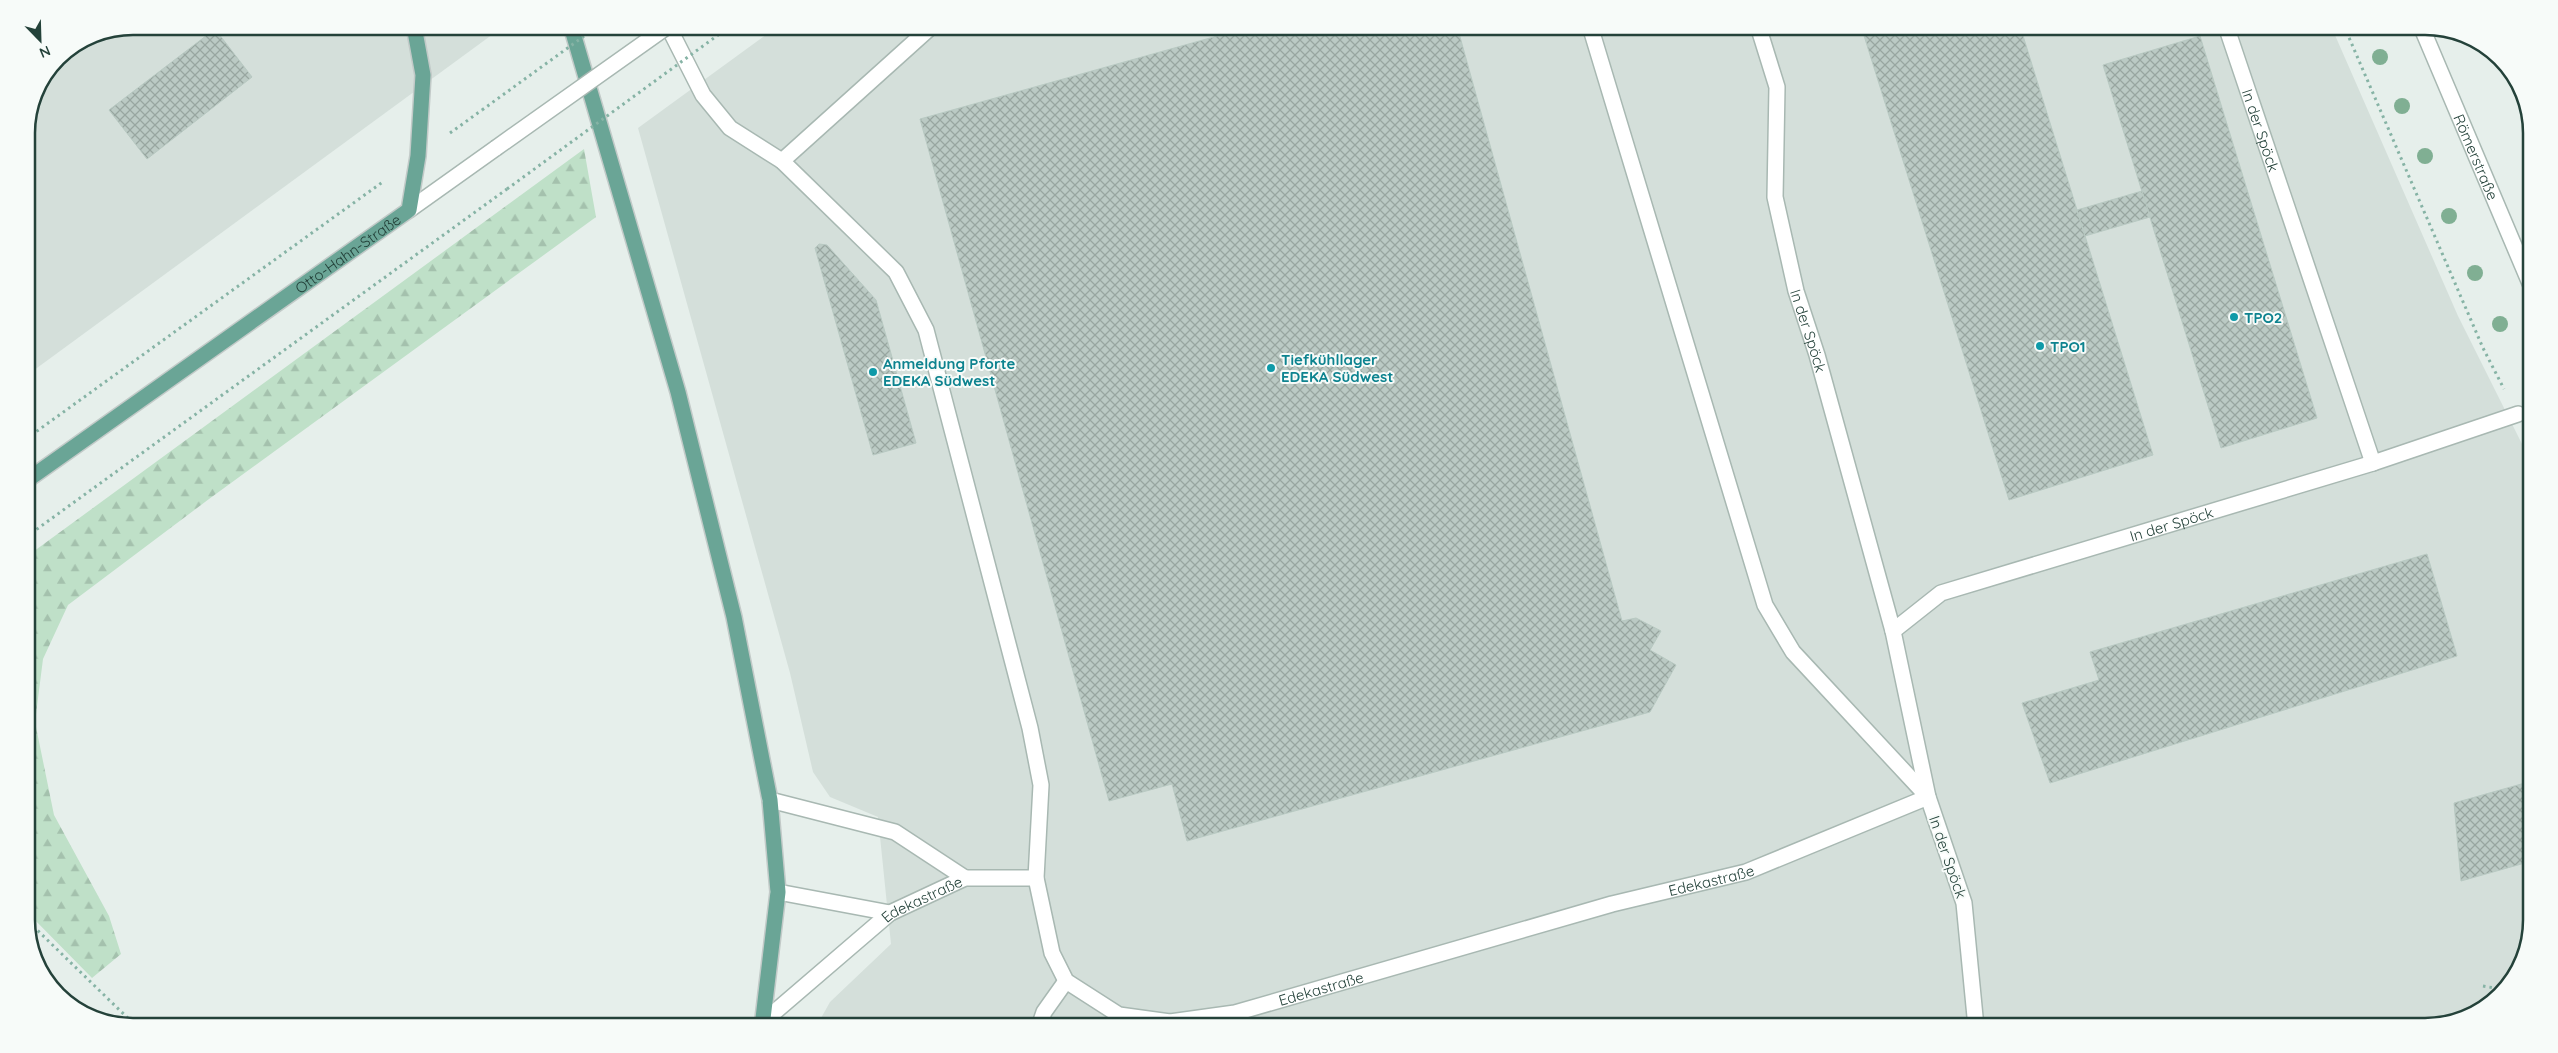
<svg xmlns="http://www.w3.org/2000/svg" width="2558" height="1053" font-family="Quicksand,sans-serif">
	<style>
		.built { fill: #d4dfda }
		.forest { fill: url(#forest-firs) }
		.building { fill: url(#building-cross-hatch); stroke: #b8c9c2 }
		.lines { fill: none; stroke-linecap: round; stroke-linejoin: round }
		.minor-casing { stroke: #a8b8b2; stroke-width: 18 }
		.major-casing { stroke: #c2cac8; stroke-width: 18 }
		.path { stroke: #86b3a5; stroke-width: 3; stroke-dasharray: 2.5 4; stroke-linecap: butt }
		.minor { stroke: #fff; stroke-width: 15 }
		.major { stroke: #6aa596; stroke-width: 15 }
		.minor-bridge-casing { stroke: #a8b8b2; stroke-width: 18; stroke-linecap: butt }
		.path-bridge { stroke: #86b3a5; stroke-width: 3; stroke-dasharray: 2.5 4; stroke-linecap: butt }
		.minor-bridge { stroke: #fff; stroke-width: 15 }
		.tree { fill: #80af93 }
		.culture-dot { fill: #0f9aa8; stroke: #f7fbf9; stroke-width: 2 }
		.labels { text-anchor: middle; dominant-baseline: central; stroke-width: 4; stroke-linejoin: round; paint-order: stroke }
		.street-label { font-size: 15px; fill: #24423a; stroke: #f7fbf9 }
		.culture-label { font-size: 15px; font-weight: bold; fill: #0d838f; stroke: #f7fbf9; text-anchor: start }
		.rim { fill: none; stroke: #24423a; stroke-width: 2.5 }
	</style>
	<defs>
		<pattern id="forest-firs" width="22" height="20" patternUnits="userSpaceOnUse" patternTransform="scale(1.25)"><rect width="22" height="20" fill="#bfe0c8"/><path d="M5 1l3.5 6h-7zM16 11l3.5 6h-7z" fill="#a4c1ad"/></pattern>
		<pattern id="building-cross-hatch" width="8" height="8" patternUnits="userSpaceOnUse" patternTransform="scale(1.25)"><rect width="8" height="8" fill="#bbcac4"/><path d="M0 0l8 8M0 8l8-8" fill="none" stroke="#98a6a0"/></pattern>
	</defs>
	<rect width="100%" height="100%" fill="#e6efeb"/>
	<g class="built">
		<polygon points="133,26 504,26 26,376 26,127 35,92 58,57 93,34"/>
		<polygon points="778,26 2331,26 2458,316 2532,464 2532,920 2524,960 2484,1009 2425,1027 816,1027 830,1002 891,944 878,817 830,797 813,772 790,673 638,128"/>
	</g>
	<polygon class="forest" points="584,149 596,217 209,499 68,605 43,659 35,722 54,815 109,916 121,954 92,978 27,912 26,557"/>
	<g class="building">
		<polygon points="1253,26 1457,26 1622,621 1636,618 1661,631 1650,650 1676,665 1650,712 1187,841 1172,784 1109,801 920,119"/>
		<polygon points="1861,26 2020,26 2153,455 2009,500"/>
		<polygon points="215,29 252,77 147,159 109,110"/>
		<polygon points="2200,36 2317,418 2221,448 2103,65"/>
		<polygon points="2142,191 2150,217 2085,236 2077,210"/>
		<polygon points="819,244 827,245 876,300 916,443 873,455 815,248"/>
		<polygon points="2427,554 2457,656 2050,783 2022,703 2099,680 2090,652"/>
		<polygon points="2532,781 2532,861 2461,881 2454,803"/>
	</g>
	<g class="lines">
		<defs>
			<g id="minor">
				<path id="s1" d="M668 26 703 95 730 128 782 161 896 272 926 330 1030 728 1041 785 1036 878 1052 953 1066 981 1119 1015 1170 1022 1235 1013 1612 904 1746 872 1928 797"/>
				<polyline points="1590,26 1765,605 1793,652 1927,796"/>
				<path id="s2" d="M1758 26 1777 87 1775 197 1796 291 1817 355 1893 631"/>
				<path id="s3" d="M2226 26 2373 463"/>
				<path id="s4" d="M2421 26 2532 288"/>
				<polyline points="782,161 932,26"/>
				<polyline points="409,210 496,148"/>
				<polyline points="770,800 895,832 965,878"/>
				<polyline points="778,892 890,913"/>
				<path id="s5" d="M763 1022 890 913 965 878H1036"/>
				<polyline points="1039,1027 1044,1012 1066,981"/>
				<path id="s6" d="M1976 1027 1964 903 1928 797 1893 631 1941 593 2373 463 2518 414"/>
			</g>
			<g id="major">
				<polyline points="571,26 678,392 734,617 770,800 778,892 762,1027"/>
				<path id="s7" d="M26 481 409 210 418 156 423 75 414 26"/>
			</g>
		</defs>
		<use href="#minor" class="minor-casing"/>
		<use href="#major" class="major-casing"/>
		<g class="path">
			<polyline points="2344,26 2483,348 2504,389"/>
			<polyline points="729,27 731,26"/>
			<polyline points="2505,64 2532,128"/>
			<polyline points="450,133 482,110"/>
			<polyline points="26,439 384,181"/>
			<polyline points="26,537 507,189"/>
			<polyline points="27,928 33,926 136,1026"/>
			<polyline points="2483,986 2500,989"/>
		</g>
		<use href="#minor" class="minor"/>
		<use href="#major" class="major"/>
		<defs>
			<polyline id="minor-bridge" points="496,148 668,26"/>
		</defs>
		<use href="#minor-bridge" class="minor-bridge-casing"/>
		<g class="path-bridge">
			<polyline points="482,110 598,26"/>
			<polyline points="507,189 729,27"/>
		</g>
		<use href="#minor-bridge" class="minor-bridge"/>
	</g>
	<g class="tree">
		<circle cx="2380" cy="57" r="8"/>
		<circle cx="2402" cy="106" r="8"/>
		<circle cx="2425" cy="156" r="8"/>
		<circle cx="2449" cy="216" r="8"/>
		<circle cx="2475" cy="273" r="8"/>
		<circle cx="2500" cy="324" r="8"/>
	</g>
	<g class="culture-dot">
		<circle cx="2234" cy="317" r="5"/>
		<circle cx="2040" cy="346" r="5"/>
		<circle cx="1271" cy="368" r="5"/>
		<circle cx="873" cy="372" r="5"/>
	</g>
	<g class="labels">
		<g class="street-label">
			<text stroke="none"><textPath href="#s3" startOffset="110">In der Spöck</textPath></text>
			<text stroke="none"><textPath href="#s4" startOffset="142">Römerstraße</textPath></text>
			<text stroke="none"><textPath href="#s7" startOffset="394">Otto-Hahn-Straße</textPath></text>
			<text stroke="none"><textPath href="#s2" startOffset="312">In der Spöck</textPath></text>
			<text stroke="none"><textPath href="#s6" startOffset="708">In der Spöck</textPath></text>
			<text transform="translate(1948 857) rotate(71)">In der Spöck</text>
			<text stroke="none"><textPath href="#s1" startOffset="1751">Edekastraße</textPath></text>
			<text stroke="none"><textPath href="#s5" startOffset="202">Edekastraße</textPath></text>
			<text stroke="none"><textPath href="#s1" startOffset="1346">Edekastraße</textPath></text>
		</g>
		<g class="culture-label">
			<text x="2244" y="317">TPO2</text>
			<text x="2050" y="346">TPO1</text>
			<text x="1281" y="359">Tiefkühllager<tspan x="1281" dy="17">EDEKA Südwest</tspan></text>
			<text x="883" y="363">Anmeldung Pforte<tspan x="883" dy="17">EDEKA Südwest</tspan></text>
		</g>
	</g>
	<path d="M0 0H2558V1053H0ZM133 35H2425A98 98 0 0 1 2523 133V920A98 98 0 0 1 2425 1018H133A98 98 0 0 1 35 920V133A98 98 0 0 1 133 35Z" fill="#f7fbf9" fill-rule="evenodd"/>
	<path class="rim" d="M133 35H2425A98 98 0 0 1 2523 133V920A98 98 0 0 1 2425 1018H133A98 98 0 0 1 35 920V133A98 98 0 0 1 133 35Z"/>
	<g transform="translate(40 40) rotate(157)" stroke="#f7fbf9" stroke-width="4" paint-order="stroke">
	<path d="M0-4L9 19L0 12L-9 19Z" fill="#24423a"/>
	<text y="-8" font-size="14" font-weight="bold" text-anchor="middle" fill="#24423a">N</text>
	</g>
</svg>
